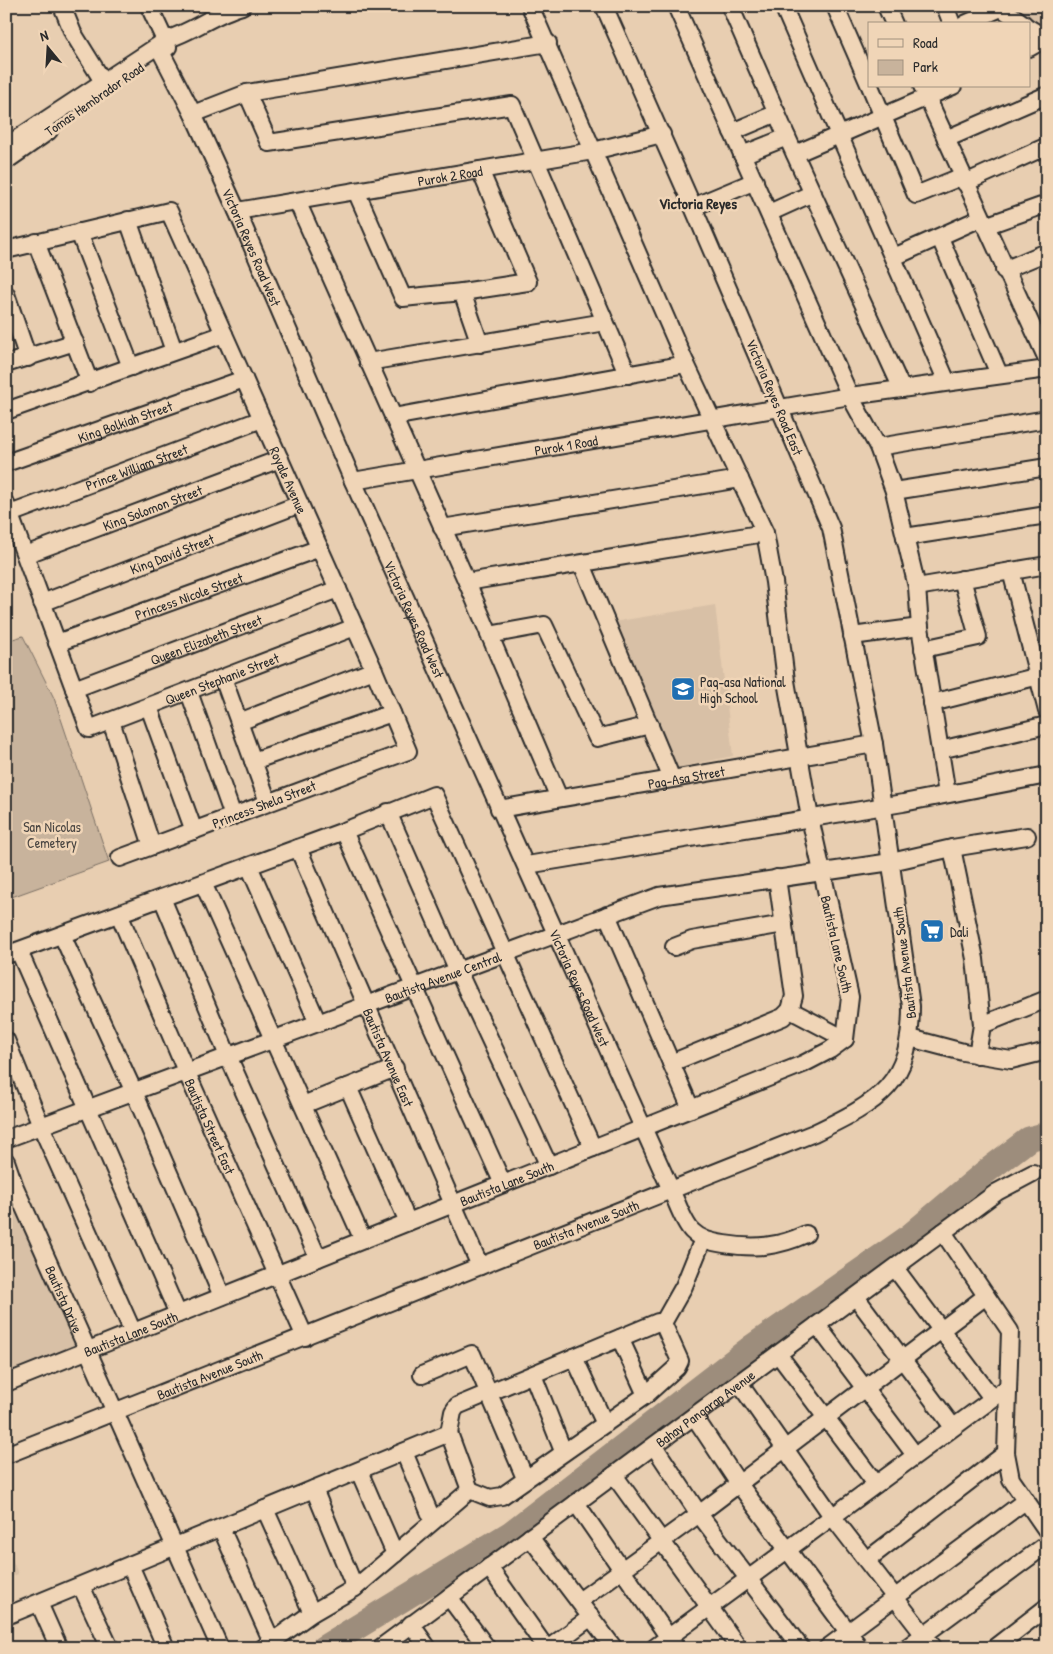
<svg xmlns="http://www.w3.org/2000/svg" width="1053" height="1654" font-family="'Patrick Hand',sans-serif">
	<style>
		.built { fill: #d8c0a6 }
		.green { fill: #c8b39c; stroke: #7a6f64 }
		.lines { fill: none; stroke-linecap: round; stroke-linejoin: round }
		.river { stroke: #9d8d7c; stroke-width: 25 }
		.minor-casing { stroke: #2b2b2b; stroke-width: 20 }
		.minor { stroke: #f0d5b7; stroke-width: 16 }
		.labels { text-anchor: middle; dominant-baseline: central; stroke-width: 5; stroke-linejoin: round; paint-order: stroke }
		.street-label { font-size: 14px; fill: #2b2b2b; stroke: #f0d5b7 }
		.poi-label { font-size: 14px; fill: #2b2b2b; stroke: #f0d5b7; text-anchor: start }
		.park-label { font-size: 14px; fill: #4a4642; stroke: #f0d5b7 }
		.neighbourhood-label { font-size: 15px; font-weight: bold; fill: #2b2b2b; stroke: #f0d5b7 }
	</style>
	<rect width="100%" height="100%" fill="#e8ceb1"/>
	<filter id="ink" filterUnits="userSpaceOnUse"><feTurbulence type="fractalNoise" baseFrequency=".02" numOctaves="2"/><feDisplacementMap in="SourceGraphic" scale="10" xChannelSelector="R" yChannelSelector="G"/><feConvolveMatrix kernelMatrix="1 2 1 2 8 2 1 2 1" color-interpolation-filters="sRGB"/></filter>
	<g filter="url(#ink)">
		<g class="built">
			<polygon points="1007,6 1047,6 1047,32"/>
			<polygon points="715,605 733,756 676,768 613,622"/>
			<polygon points="9,1193 77,1347 6,1372 6,1194"/>
			<polygon points="6,1544 18,1574 6,1579"/>
		</g>
		<polygon class="green" points="23,636 54,698 109,862 6,899 6,641"/>
		<g class="lines">
			<polyline class="river" points="323,1648 511,1533 753,1346 906,1239 983,1174 1029,1139 1047,1134"/>
			<defs>
				<g id="minor">
					<polyline points="62,6 73,33 104,83"/>
					<polyline points="149,6 168,47"/>
					<polyline points="676,6 850,396 878,447 894,491 917,587 920,627 947,794"/>
					<polyline points="730,6 787,137 902,389"/>
					<polyline points="783,6 947,382"/>
					<polyline points="835,6 869,84"/>
					<polyline points="886,6 894,24"/>
					<polyline points="945,6 952,24"/>
					<polyline points="1003,6 1001,8 1024,24"/>
					<polyline points="965,24 1001,8"/>
					<polyline points="1029,28 1047,39"/>
					<path id="s1" d="M158 46 193 114 237 211 353 481 671 1190C677 1202 683 1222 692 1231 701 1240 712 1242 724 1244 755 1249 778 1247 806 1234"/>
					<polyline points="1029,48 1045,39"/>
					<polyline points="870,86 916,195 963,176"/>
					<polyline points="922,86 1047,359"/>
					<polyline points="247,93 269,143 512,105 628,375"/>
					<polyline points="193,114 247,93 548,43"/>
					<polyline points="732,132 777,113"/>
					<polyline points="946,139 1047,95"/>
					<path d="M6 146 168 39C194 31 215 13 242 6"/>
					<polyline points="795,154 953,86"/>
					<polyline points="742,155 787,137"/>
					<polyline points="6,161 49,131"/>
					<polyline points="965,183 1047,146"/>
					<polyline points="356,191 403,298 462,292 480,344"/>
					<polyline points="297,201 467,582 559,798"/>
					<polyline points="693,207 755,181"/>
					<path id="s2" d="M237 211 593 151 662 134"/>
					<polyline points="769,213 813,193"/>
					<polyline points="128,220 174,351"/>
					<polyline points="985,226 1047,204"/>
					<polyline points="79,232 131,367"/>
					<polyline points="940,238 999,374"/>
					<polyline points="36,242 90,383"/>
					<path id="s3" d="M6 250 169 211 374 670 408 751 120 858"/>
					<polyline points="894,257 981,218"/>
					<polyline points="1004,270 1047,252"/>
					<polyline points="462,292 528,282 480,170"/>
					<polyline points="6,294 28,358"/>
					<polyline points="368,362 605,322"/>
					<polyline points="6,364 75,342"/>
					<polyline points="6,411 224,334"/>
					<polyline points="393,417 686,364"/>
					<polyline points="878,447 1047,419"/>
					<path id="s4" d="M6 463 244 379"/>
					<path id="s5" d="M353 481 850 396 1047 369"/>
					<polyline points="894,491 1047,467"/>
					<path id="s6" d="M6 504 89 729 355 627"/>
					<path id="s7" d="M10 514 262 419"/>
					<polyline points="442,528 740,479"/>
					<polyline points="905,537 1047,515"/>
					<path id="s8" d="M25 555 280 459"/>
					<polyline points="582,564 672,779"/>
					<polyline points="1011,571 1047,711"/>
					<polyline points="467,582 765,533"/>
					<polyline points="917,587 1047,565"/>
					<path id="s9" d="M42 603 300 504"/>
					<polyline points="489,635 544,625 597,738 650,725"/>
					<polyline points="852,636 920,627"/>
					<path id="s10" d="M57 643 320 548"/>
					<polyline points="923,649 978,637 962,579"/>
					<polyline points="223,678 268,802"/>
					<path id="s11" d="M74 689 338 589"/>
					<polyline points="189,692 233,816"/>
					<polyline points="932,703 1047,674"/>
					<polyline points="149,707 194,831"/>
					<polyline points="111,721 152,846"/>
					<polyline points="239,722 374,670"/>
					<polyline points="940,750 1047,725"/>
					<polyline points="253,761 392,713"/>
					<path id="s12" d="M499 809 874 744"/>
					<polyline points="388,812 458,971 549,1166"/>
					<polyline points="344,831 503,1184"/>
					<path id="s13" d="M298 848 480 1266"/>
					<polyline points="952,848 975,959 982,1025"/>
					<polyline points="527,865 903,803 1047,775"/>
					<polyline points="249,866 318,1023"/>
					<polyline points="203,883 363,1240"/>
					<polyline points="162,898 228,1056 318,1258"/>
					<path id="s14" d="M119 914 186 1071 305 1337"/>
					<polyline points="607,915 691,1109"/>
					<polyline points="62,935 134,1092 222,1296"/>
					<polyline points="674,947 692,940 784,924"/>
					<polyline points="19,951 178,1314"/>
					<polyline points="6,955 344,831 434,795 593,1148"/>
					<polyline points="790,1010 845,1039"/>
					<polyline points="910,1038 963,1052 1011,1060 1047,1051"/>
					<polyline points="6,1040 41,1126 133,1332"/>
					<polyline points="977,1055 982,1025 1047,999"/>
					<polyline points="671,1063 783,1017 790,1010 794,996 777,878"/>
					<polyline points="348,1087 408,1222"/>
					<polyline points="303,1105 395,1068"/>
					<path id="s15" d="M6 1139 659 896 891 862 952 848 1027 836"/>
					<path id="s16" d="M6 1161 15 1187 220 1648"/>
					<polyline points="943,1232 1010,1331 1006,1453 1011,1479 1047,1531"/>
					<polyline points="895,1268 992,1398"/>
					<polyline points="856,1297 953,1427"/>
					<polyline points="663,1323 684,1286 703,1239"/>
					<polyline points="817,1325 915,1455"/>
					<polyline points="620,1338 646,1395"/>
					<polyline points="778,1354 876,1484"/>
					<polyline points="574,1357 604,1422"/>
					<polyline points="422,1375 472,1354 525,1478"/>
					<polyline points="533,1375 563,1451"/>
					<path id="s17" d="M6 1383 803 1064 830 1050 845 1039 850 997 810 818 786 681 774 582 765 533 686 364 530 6"/>
					<polyline points="739,1383 832,1516 934,1648"/>
					<polyline points="694,1416 739,1484 860,1648"/>
					<polyline points="654,1446 699,1514 801,1648"/>
					<polyline points="404,1452 433,1521"/>
					<path id="s18" d="M6 1455 814 1133C880 1101 911 1085 911 1006L874 744 831 528 693 207 604 6"/>
					<polyline points="359,1471 395,1554"/>
					<polyline points="614,1475 739,1648"/>
					<polyline points="314,1489 355,1588"/>
					<polyline points="576,1503 676,1648"/>
					<polyline points="265,1509 312,1613"/>
					<polyline points="221,1528 272,1642"/>
					<polyline points="530,1537 614,1648"/>
					<polyline points="867,1560 1006,1453"/>
					<polyline points="130,1565 166,1648"/>
					<polyline points="489,1567 546,1648"/>
					<polyline points="81,1586 110,1648"/>
					<polyline points="449,1597 487,1648"/>
					<polyline points="579,1601 699,1514 986,1296"/>
					<polyline points="39,1603 59,1648"/>
					<polyline points="6,1616 449,1433 453,1412 457,1406 658,1322 663,1323 680,1361 677,1367 646,1395 502,1496 490,1498 470,1490"/>
					<polyline points="411,1624 428,1648"/>
					<polyline points="263,1648 312,1613 355,1588 470,1490 449,1433"/>
					<path id="s19" d="M380 1648 997 1192 1033 1173"/>
					<polyline points="549,1648 591,1617"/>
					<polyline points="654,1648 1007,1388"/>
					<polyline points="827,1648 1025,1501"/>
					<polyline points="906,1648 1047,1544"/>
					<polyline points="994,1648 1047,1607"/>
				</g>
			</defs>
			<use href="#minor" class="minor-casing"/>
			<use href="#minor" class="minor"/>
		</g>
	</g>
	<defs>
		<symbol id="school-square" viewBox="-11 -11 22 22"><rect x="-9" y="-9" width="18" height="18" rx="4" fill="#1f6fb2" stroke="#f0d5b7"/><path d="M0-5L7-2L0 1L-7-2ZM-4 1L0 2.5L4 1V4Q0 6-4 4Z" fill="#fff"/></symbol>
		<symbol id="supermarket-square" viewBox="-11 -11 22 22"><rect x="-9" y="-9" width="18" height="18" rx="4" fill="#1f6fb2" stroke="#f0d5b7"/><path d="M-6-5.5h2.5l.6 2H6L4.5 2H-2.5L-4.4-4H-6ZM-1.5 3.2a1.3 1.3 0 1 0 .1 0ZM3 3.2a1.3 1.3 0 1 0 .1 0Z" fill="#fff"/></symbol>
	</defs>
	<g fill-rule="evenodd">
		<use href="#school-square" x="669" y="675" width="28" height="28"/>
		<use href="#supermarket-square" x="918" y="917" width="28" height="28"/>
	</g>
	<g class="labels">
		<g class="street-label">
			<text transform="translate(94 99) rotate(-35)">Tomas Hembrador Road</text>
			<text stroke="none"><textPath href="#s2" startOffset="216">Purok 2 Road</textPath></text>
			<text stroke="none"><textPath href="#s1" startOffset="222">Victoria Reyes Road West</textPath></text>
			<text transform="translate(775 397) rotate(67)">Victoria Reyes Road East</text>
			<text stroke="none"><textPath href="#s4" startOffset="126">King Bolkiah Street</textPath></text>
			<text stroke="none"><textPath href="#s5" startOffset="216">Purok 1 Road</textPath></text>
			<text stroke="none"><textPath href="#s7" startOffset="135">Prince William Street</textPath></text>
			<text stroke="none"><textPath href="#s3" startOffset="462">Royale Avenue</textPath></text>
			<text stroke="none"><textPath href="#s8" startOffset="136">King Solomon Street</textPath></text>
			<text stroke="none"><textPath href="#s9" startOffset="139">King David Street</textPath></text>
			<text stroke="none"><textPath href="#s10" startOffset="140">Princess Nicole Street</textPath></text>
			<text stroke="none"><textPath href="#s1" startOffset="628">Victoria Reyes Road West</textPath></text>
			<text stroke="none"><textPath href="#s11" startOffset="141">Queen Elizabeth Street</textPath></text>
			<text stroke="none"><textPath href="#s6" startOffset="382">Queen Stephanie Street</textPath></text>
			<text stroke="none"><textPath href="#s12" startOffset="190">Pag-Asa Street</textPath></text>
			<text transform="translate(264 804) rotate(-21)">Princess Shela Street</text>
			<text transform="translate(837 944) rotate(77)">Bautista Lane South</text>
			<text transform="translate(904 963) rotate(-97)">Bautista Avenue South</text>
			<text stroke="none"><textPath href="#s15" startOffset="466">Bautista Avenue Central</textPath></text>
			<text stroke="none"><textPath href="#s1" startOffset="1032">Victoria Reyes Road West</textPath></text>
			<text stroke="none"><textPath href="#s13" startOffset="228">Bautista Avenue East</textPath></text>
			<text stroke="none"><textPath href="#s14" startOffset="231">Bautista Street East</textPath></text>
			<text stroke="none"><textPath href="#s17" startOffset="539">Bautista Lane South</textPath></text>
			<text stroke="none"><textPath href="#s18" startOffset="624">Bautista Avenue South</textPath></text>
			<text stroke="none"><textPath href="#s16" startOffset="150">Bautista Drive</textPath></text>
			<text stroke="none"><textPath href="#s17" startOffset="134">Bautista Lane South</textPath></text>
			<text stroke="none"><textPath href="#s18" startOffset="219">Bautista Avenue South</textPath></text>
			<text stroke="none"><textPath href="#s19" startOffset="404">Bahay Pangarap Avenue</textPath></text>
		</g>
		<g class="poi-label">
			<text x="700" y="681">Pag-asa National<tspan x="700" dy="16">High School</tspan></text>
			<text x="950" y="931">Dali</text>
		</g>
		<g class="park-label">
			<text x="52" y="826">San Nicolas<tspan x="52" dy="16">Cemetery</tspan></text>
		</g>
		<g class="neighbourhood-label">
			<text x="698" y="203">Victoria Reyes</text>
		</g>
	</g>
	<rect width="1053" height="1654" fill="none" stroke="#f0d5b7" stroke-width="25"/>
	<rect x="12" y="12" width="1028" height="1629" fill="none" stroke="#2b2b2b" stroke-width="2" filter="url(#ink)"/>
	<rect x="868" y="22" width="162" height="65" fill="#f0d5b7" stroke="#a1917f"/>
	<rect x="878" y="39" width="25" height="8" fill="#f0d5b7" stroke="#a1917f"/>
	<text x="913" y="48" font-size="15" fill="#2b2b2b">Road</text>
	<rect x="878" y="60" width="25" height="15" fill="#c8b39c" stroke="#a1917f"/>
	<text x="913" y="72" font-size="15" fill="#2b2b2b">Park</text>
	<g transform="translate(48 48) rotate(342)" stroke="#f0d5b7" stroke-width="4" paint-order="stroke">
	<path d="M0-4L9 19L0 12L-9 19Z" fill="#2b2b2b"/>
	<text y="-8" font-size="14" font-weight="bold" text-anchor="middle" fill="#2b2b2b">N</text>
	</g>
</svg>
